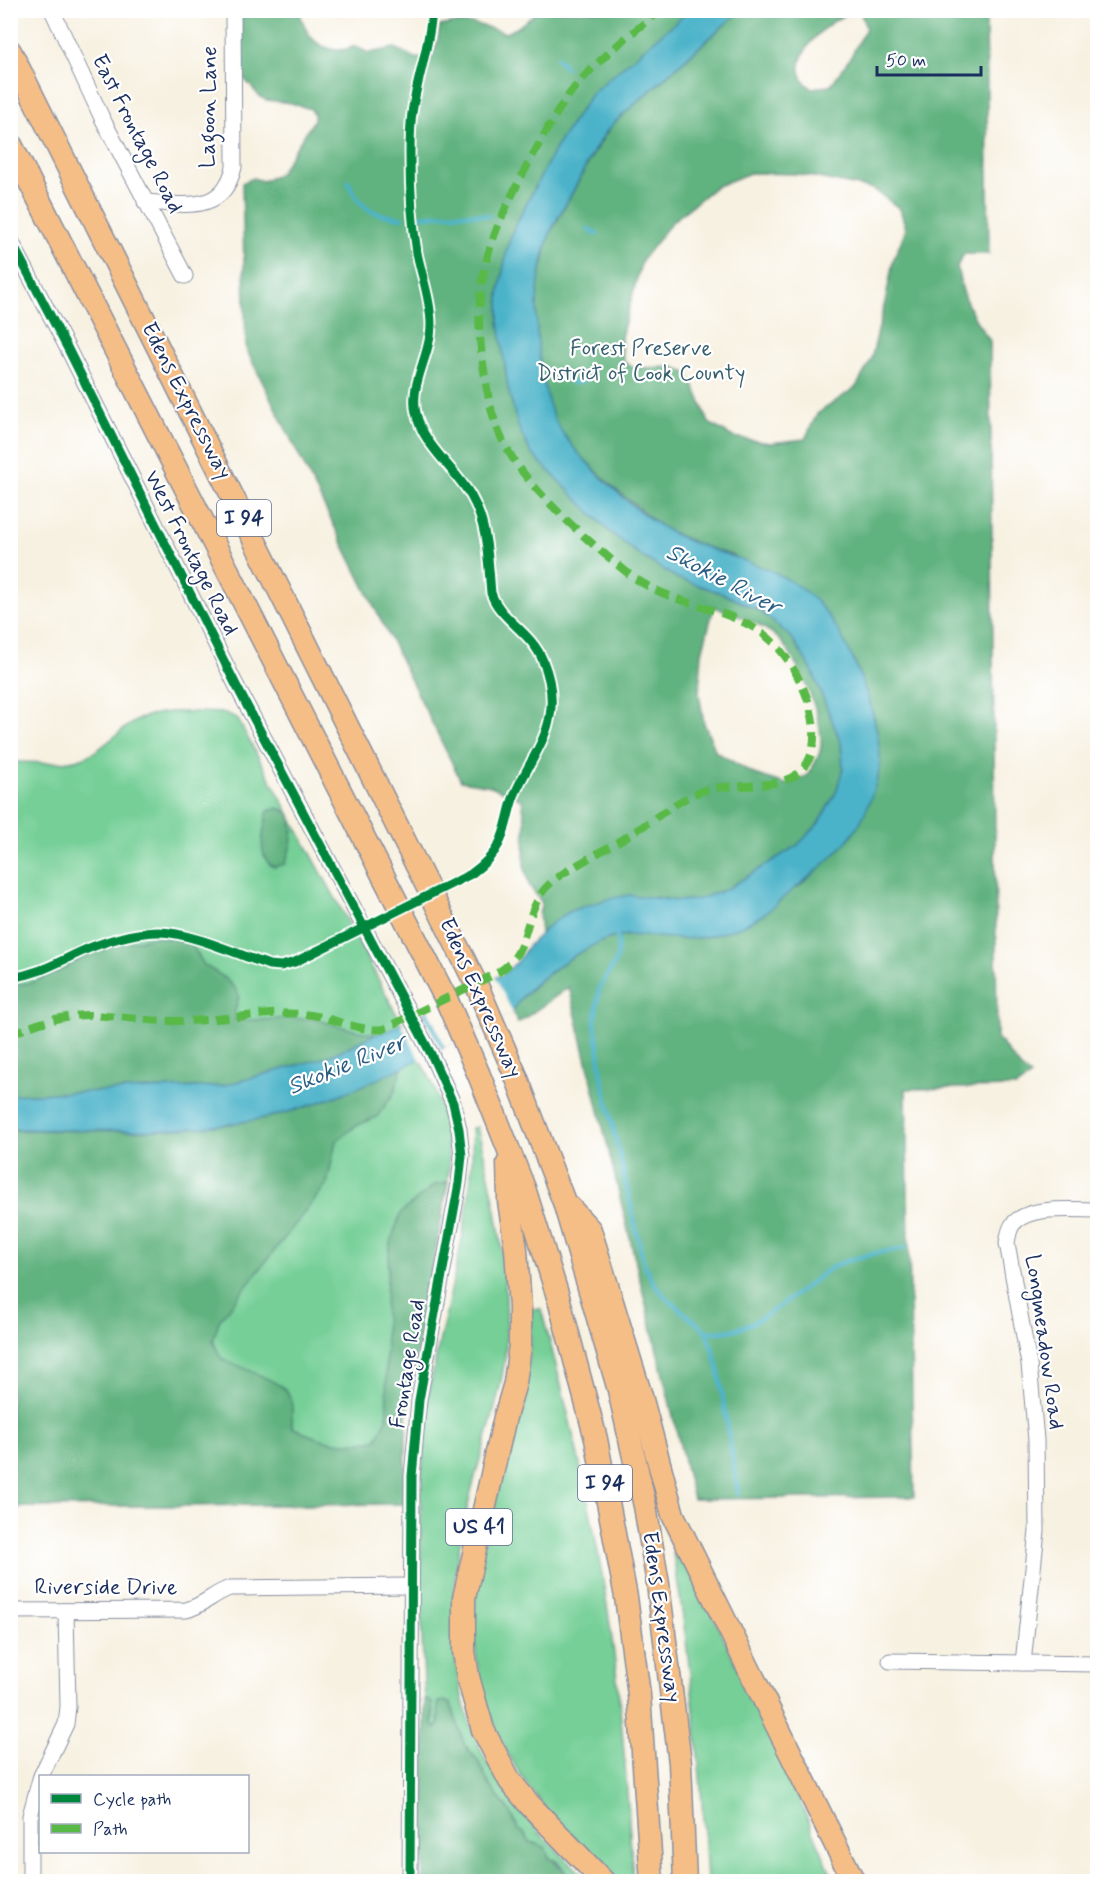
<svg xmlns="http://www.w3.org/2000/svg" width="1108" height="1892" font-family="Mynerve,sans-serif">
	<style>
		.green { fill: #75cf96; stroke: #487f7a; stroke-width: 1.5 }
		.forest { fill: #60b27f; stroke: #3e706e; stroke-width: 1.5; fill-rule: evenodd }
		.water { fill: #4bb3c9; stroke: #337194; stroke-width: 1.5 }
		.pier { fill: #f7f1e1 }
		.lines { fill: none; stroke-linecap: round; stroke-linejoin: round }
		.stream { stroke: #4bb3c9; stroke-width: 4.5 }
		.minor-casing { stroke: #8990a0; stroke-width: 17 }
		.highway-casing { stroke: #8990a0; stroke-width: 25 }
		.minor { stroke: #fff; stroke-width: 15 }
		.highway { stroke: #f6be87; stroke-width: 22 }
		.quiet { stroke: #58b947; stroke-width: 8; stroke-dasharray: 15 8; stroke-linecap: butt }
		.cycleway-casing { stroke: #fff; stroke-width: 13 }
		.cycleway { stroke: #00873e; stroke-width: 9 }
		.labels { text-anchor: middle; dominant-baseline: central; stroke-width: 4.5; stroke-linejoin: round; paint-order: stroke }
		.shield { fill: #fff; stroke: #5f6d8e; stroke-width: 1.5 }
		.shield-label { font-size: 21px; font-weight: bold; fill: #1b2f5e }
		.street-label { font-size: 22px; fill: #1b2f5e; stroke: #fff }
		.park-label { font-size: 22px; fill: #365f6f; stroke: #fff }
		.water-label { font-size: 24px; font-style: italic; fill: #2c5d83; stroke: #fff }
	</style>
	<rect width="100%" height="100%" fill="#fff"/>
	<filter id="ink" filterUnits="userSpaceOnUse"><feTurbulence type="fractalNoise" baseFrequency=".0167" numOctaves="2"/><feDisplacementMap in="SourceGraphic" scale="12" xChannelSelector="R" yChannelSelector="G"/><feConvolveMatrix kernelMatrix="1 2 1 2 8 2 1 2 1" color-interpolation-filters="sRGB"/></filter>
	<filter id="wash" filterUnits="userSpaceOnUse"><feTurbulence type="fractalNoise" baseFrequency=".008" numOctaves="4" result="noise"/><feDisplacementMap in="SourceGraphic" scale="24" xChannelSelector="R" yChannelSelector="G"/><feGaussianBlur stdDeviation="1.35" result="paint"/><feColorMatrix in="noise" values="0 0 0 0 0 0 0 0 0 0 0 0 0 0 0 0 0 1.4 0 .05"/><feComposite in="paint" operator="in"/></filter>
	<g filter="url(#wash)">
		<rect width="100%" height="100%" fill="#f7f1e1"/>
		<g class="green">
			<path d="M225 713 237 718 345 916 434 1086 446 1126 449 1168 447 1188 415 1362 407 1414 404 1504 11 1507 10 762C33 762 69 766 89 755 111 744 125 721 151 715 174 709 202 713 225 713Z"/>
			<path d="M477 1127C496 1198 510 1273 506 1347 502 1398 482 1446 470 1496 446 1590 442 1692 496 1778 520 1817 556 1851 590 1881H570L564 1869 557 1861 549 1858 538 1844 530 1842 525 1834 518 1829 515 1820 490 1786 478 1761 464 1744 451 1704 438 1717 439 1725 437 1728 433 1724V1712L428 1700 425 1701C420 1600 416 1497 428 1397 431 1380 435 1364 438 1348 453 1280 476 1196 472 1128Z"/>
			<path d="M531 1309H541C571 1419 598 1532 613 1646 623 1724 628 1803 633 1881H618C588 1850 554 1821 528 1786 496 1741 475 1685 474 1629 472 1563 501 1490 515 1425 519 1408 525 1390 527 1372 530 1351 530 1330 531 1309Z"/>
			<path d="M681 1551C735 1660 788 1769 834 1881H707C701 1772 692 1662 673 1554Z"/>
		</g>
		<g class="forest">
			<path d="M241 11H299C302 19 305 30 311 37 321 49 341 54 354 46L369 53 395 48 415 58 431 59 437 43 440 26C464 19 483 25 506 33L518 27 538 11H689L592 93 556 147 514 227 507 249 499 294V322L508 388 518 426 531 453 609 531 641 556 677 578 724 594 760 611 792 638 812 670 841 743 843 768 836 793 818 824 798 845 727 889 700 899 679 901 655 897 553 922 541 934 539 914 542 903 529 885 524 865 525 820 522 800 491 786 461 781 246 349 242 183 253 178 263 181 279 174 314 120V114L311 109 291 103 266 100 260 97 241 75ZM714 607C735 614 755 621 773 634 796 651 827 723 820 751 818 760 811 769 807 776L785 784 754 774 716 752 704 723 699 693 702 653Z"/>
			<path d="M740 11H855C829 18 777 63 811 88L830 86 850 58 866 28 860 11H986L989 254H964L957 266C963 299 970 314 990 341L997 1038 1021 1068 1031 1076 1016 1087 906 1089 914 1497 693 1499 569 987 518 1023 513 1012 516 1004 539 981 570 958 598 942 617 937 632 935 667 937 798 887 836 853 859 824 878 771 879 745 872 710 854 660 734 556 700 545 663 528 614 488 576 451 556 424 547 401 538 355 535 321 537 289 549 236 595 151 611 126ZM750 173 798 174 873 189 900 209 906 229 893 261 886 298 871 360 856 387 817 414 805 439 770 443 733 437 709 423 695 388 687 373 674 367 634 368 623 361 621 337 642 260 672 222 715 187Z"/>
			<path d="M277 808 288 812C297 828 291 847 285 864L274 867C255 857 264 828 268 811Z"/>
			<path d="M153 937 175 939 192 945 204 965 225 978 235 988 239 996 235 1011V1020C261 1022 286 1016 311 1019 333 1023 354 1032 376 1034L327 1057 222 1086 11 1095 10 985 30 983 57 973 85 956 116 945Z"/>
			<path d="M402 1067 394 1093 377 1117 356 1126 336 1141 327 1184 219 1321 213 1341 221 1358C235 1364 277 1381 286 1390 294 1400 292 1416 292 1427 324 1443 341 1446 376 1440L387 1418 385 1306 390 1243 401 1213 434 1185 448 1182 415 1362 407 1414 404 1504 11 1507 10 1130C104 1130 201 1137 292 1111 330 1100 367 1084 402 1067Z"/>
			<path d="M428 1700 432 1703 433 1724 436 1728 439 1725 438 1708 439 1702 445 1701 451 1704 464 1744 478 1761 490 1786 511 1813 518 1829 525 1834 530 1842 545 1847 549 1858C561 1864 563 1872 570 1881H423L425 1701Z"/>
		</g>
		<path class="water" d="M689 11H740C712 35 685 60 657 84 643 97 627 110 613 124 595 143 584 171 572 193 564 208 553 223 548 239 534 286 533 330 543 378 546 393 548 406 555 420 571 453 632 509 664 528 712 558 775 559 816 601 848 633 886 726 879 771 876 786 866 813 858 826 839 855 810 876 784 897 777 903 769 911 761 916 743 927 719 935 699 938 672 942 644 932 618 936 590 941 521 986 513 1012 441 1048 370 1088 292 1111 201 1137 104 1130 11 1129V1095L222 1086 327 1057 376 1034 387 1031 503 974 517 962 528 946 553 922 570 911 605 900 629 895 679 901 700 899 727 889 798 845 818 824 836 793 843 768 841 743 812 670 792 638 760 611 724 594 677 578 641 556 609 531 531 453 518 426 508 388 499 322V294L507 249 514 228 556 147 592 93Z"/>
		<g class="pier">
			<polygon points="495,977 513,1013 445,1047 428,1010"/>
			<polygon points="423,1013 441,1049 420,1060 401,1024"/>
		</g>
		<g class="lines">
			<g class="stream">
				<polyline points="557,58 566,68"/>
				<path d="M348 182C362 212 370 213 402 218"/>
				<path d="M422 216C445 214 466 212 489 216"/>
				<polyline points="588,229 597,234"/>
				<polyline points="572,383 584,381"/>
				<polyline points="615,933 618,939 617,959 599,989 595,1021 602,1078 644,1264 653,1282 664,1296 706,1331 717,1362 738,1493"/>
				<path d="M706 1331C745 1338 782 1304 812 1282 819 1277 826 1270 834 1266 857 1256 881 1252 905 1248"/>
			</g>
		</g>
	</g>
	<g filter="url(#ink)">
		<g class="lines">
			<defs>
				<g id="minor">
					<polyline points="52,10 102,118 185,276"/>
					<path d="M145 202C183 204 223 215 234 167L233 10"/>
					<polyline points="10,239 68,349 236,685 431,1054 453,1103 459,1129 462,1156 459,1183 419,1400 412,1476 410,1882"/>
					<path d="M10 1611 186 1610C203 1606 214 1593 230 1588L411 1586"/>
					<polyline points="890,1661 1098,1664"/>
					<path d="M1023 1663 1037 1531 1036 1440 1029 1364 1007 1243C1008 1237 1009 1229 1013 1224 1029 1205 1074 1210 1098 1210"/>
					<polyline points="41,1776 66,1724 68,1707 66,1611"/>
					<polyline points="30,1882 30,1816 40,1779"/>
				</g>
				<g id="highway">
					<polyline points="10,51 477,986 516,1076 564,1202 619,1390 645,1506 658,1584 680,1763 685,1882"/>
					<polyline points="10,143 447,1001 479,1075 524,1188 559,1300 596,1439 626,1597 639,1695 652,1882"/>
					<polyline points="508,1163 509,1201 516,1249 520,1308 520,1345 515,1383 505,1417 464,1598 464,1651 468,1677 483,1730 510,1781 529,1804 604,1882"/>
					<polyline points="569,1207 590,1230 641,1396 673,1515 854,1882"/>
				</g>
			</defs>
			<use href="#minor" class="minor-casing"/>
			<use href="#highway" class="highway-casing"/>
			<use href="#minor" class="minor"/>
			<use href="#highway" class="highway"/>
			<path class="quiet" d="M10 1035C36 1023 62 1015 90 1015 120 1016 151 1022 181 1021 222 1021 263 1011 304 1014 330 1016 361 1033 384 1029L495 974C527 957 522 930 537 901 542 890 550 883 559 876 586 859 614 845 640 828 661 815 682 797 705 790 734 782 788 793 806 765 830 729 796 659 766 636 728 606 670 606 629 574 590 543 536 496 510 454 494 429 488 399 484 370 469 281 491 232 533 155 548 128 562 100 584 77 607 52 634 32 660 10"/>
			<defs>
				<g id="cycleway">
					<polyline points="10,239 68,349 236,685 431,1054 453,1103 459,1129 462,1156 459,1183 419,1400 412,1476 410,1882"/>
					<path d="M10 978C44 973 62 959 92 947 113 939 136 932 159 932 188 932 240 955 269 965L281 966 295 962 471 874C482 866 493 856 499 844 507 829 508 811 514 796 525 769 545 744 550 716 553 698 550 678 543 661 531 631 500 620 491 593 488 561 488 525 471 496 455 468 423 446 416 413 409 384 431 355 431 325 431 301 422 277 417 253 412 222 410 190 410 158 410 143 410 128 412 113 417 78 430 46 432 10"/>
				</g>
			</defs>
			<use href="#cycleway" class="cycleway-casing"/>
			<use href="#cycleway" class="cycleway"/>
		</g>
	</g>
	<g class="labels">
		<g class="shield">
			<rect x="217" y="500" width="54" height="36" rx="4.5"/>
			<rect x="578" y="1465" width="54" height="36" rx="4.5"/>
			<rect x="446" y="1509" width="66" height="36" rx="4.5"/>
		</g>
		<g class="shield-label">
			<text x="244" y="518">I 94</text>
			<text x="605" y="1483">I 94</text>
			<text x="479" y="1527">US 41</text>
		</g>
		<g class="street-label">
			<text transform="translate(209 107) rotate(-89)">Lagoon Lane</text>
			<text transform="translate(137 134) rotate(63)">East Frontage Road</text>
			<text transform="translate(186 401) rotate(63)">Edens Expressway</text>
			<text transform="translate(191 553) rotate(63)">West Frontage Road</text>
			<text transform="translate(480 998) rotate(66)">Edens Expressway</text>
			<text transform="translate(1044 1342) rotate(82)">Longmeadow Road</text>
			<text transform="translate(408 1364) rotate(-81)">Frontage Road</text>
			<text x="106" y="1588">Riverside Drive</text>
			<text transform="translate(661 1617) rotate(82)">Edens Expressway</text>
		</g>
		<g class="park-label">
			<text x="641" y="349">Forest Preserve<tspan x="641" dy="25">District of Cook County</tspan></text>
		</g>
		<g class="water-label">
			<text transform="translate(723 580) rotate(28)">Skokie River</text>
			<text transform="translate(347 1065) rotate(-22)">Skokie River</text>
		</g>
	</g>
	<rect width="1108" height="1892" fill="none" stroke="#fff" stroke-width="36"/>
	<rect x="39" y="1775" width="210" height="78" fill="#ffffff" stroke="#a4acbf" stroke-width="1.5"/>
	<rect x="51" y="1794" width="30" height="9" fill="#00873e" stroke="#a4acbf" stroke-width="1.5"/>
	<text x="93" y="1805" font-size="18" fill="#1b2f5e">Cycle path</text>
	<rect x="51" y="1824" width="30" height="9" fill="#58b947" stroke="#a4acbf" stroke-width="1.5"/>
	<text x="93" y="1835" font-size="18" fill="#1b2f5e">Path</text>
	<path d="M877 66v9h104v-9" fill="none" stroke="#1b2f5e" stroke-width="3"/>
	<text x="886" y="66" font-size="18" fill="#1b2f5e" stroke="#ffffff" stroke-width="4.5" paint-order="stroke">50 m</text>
</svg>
